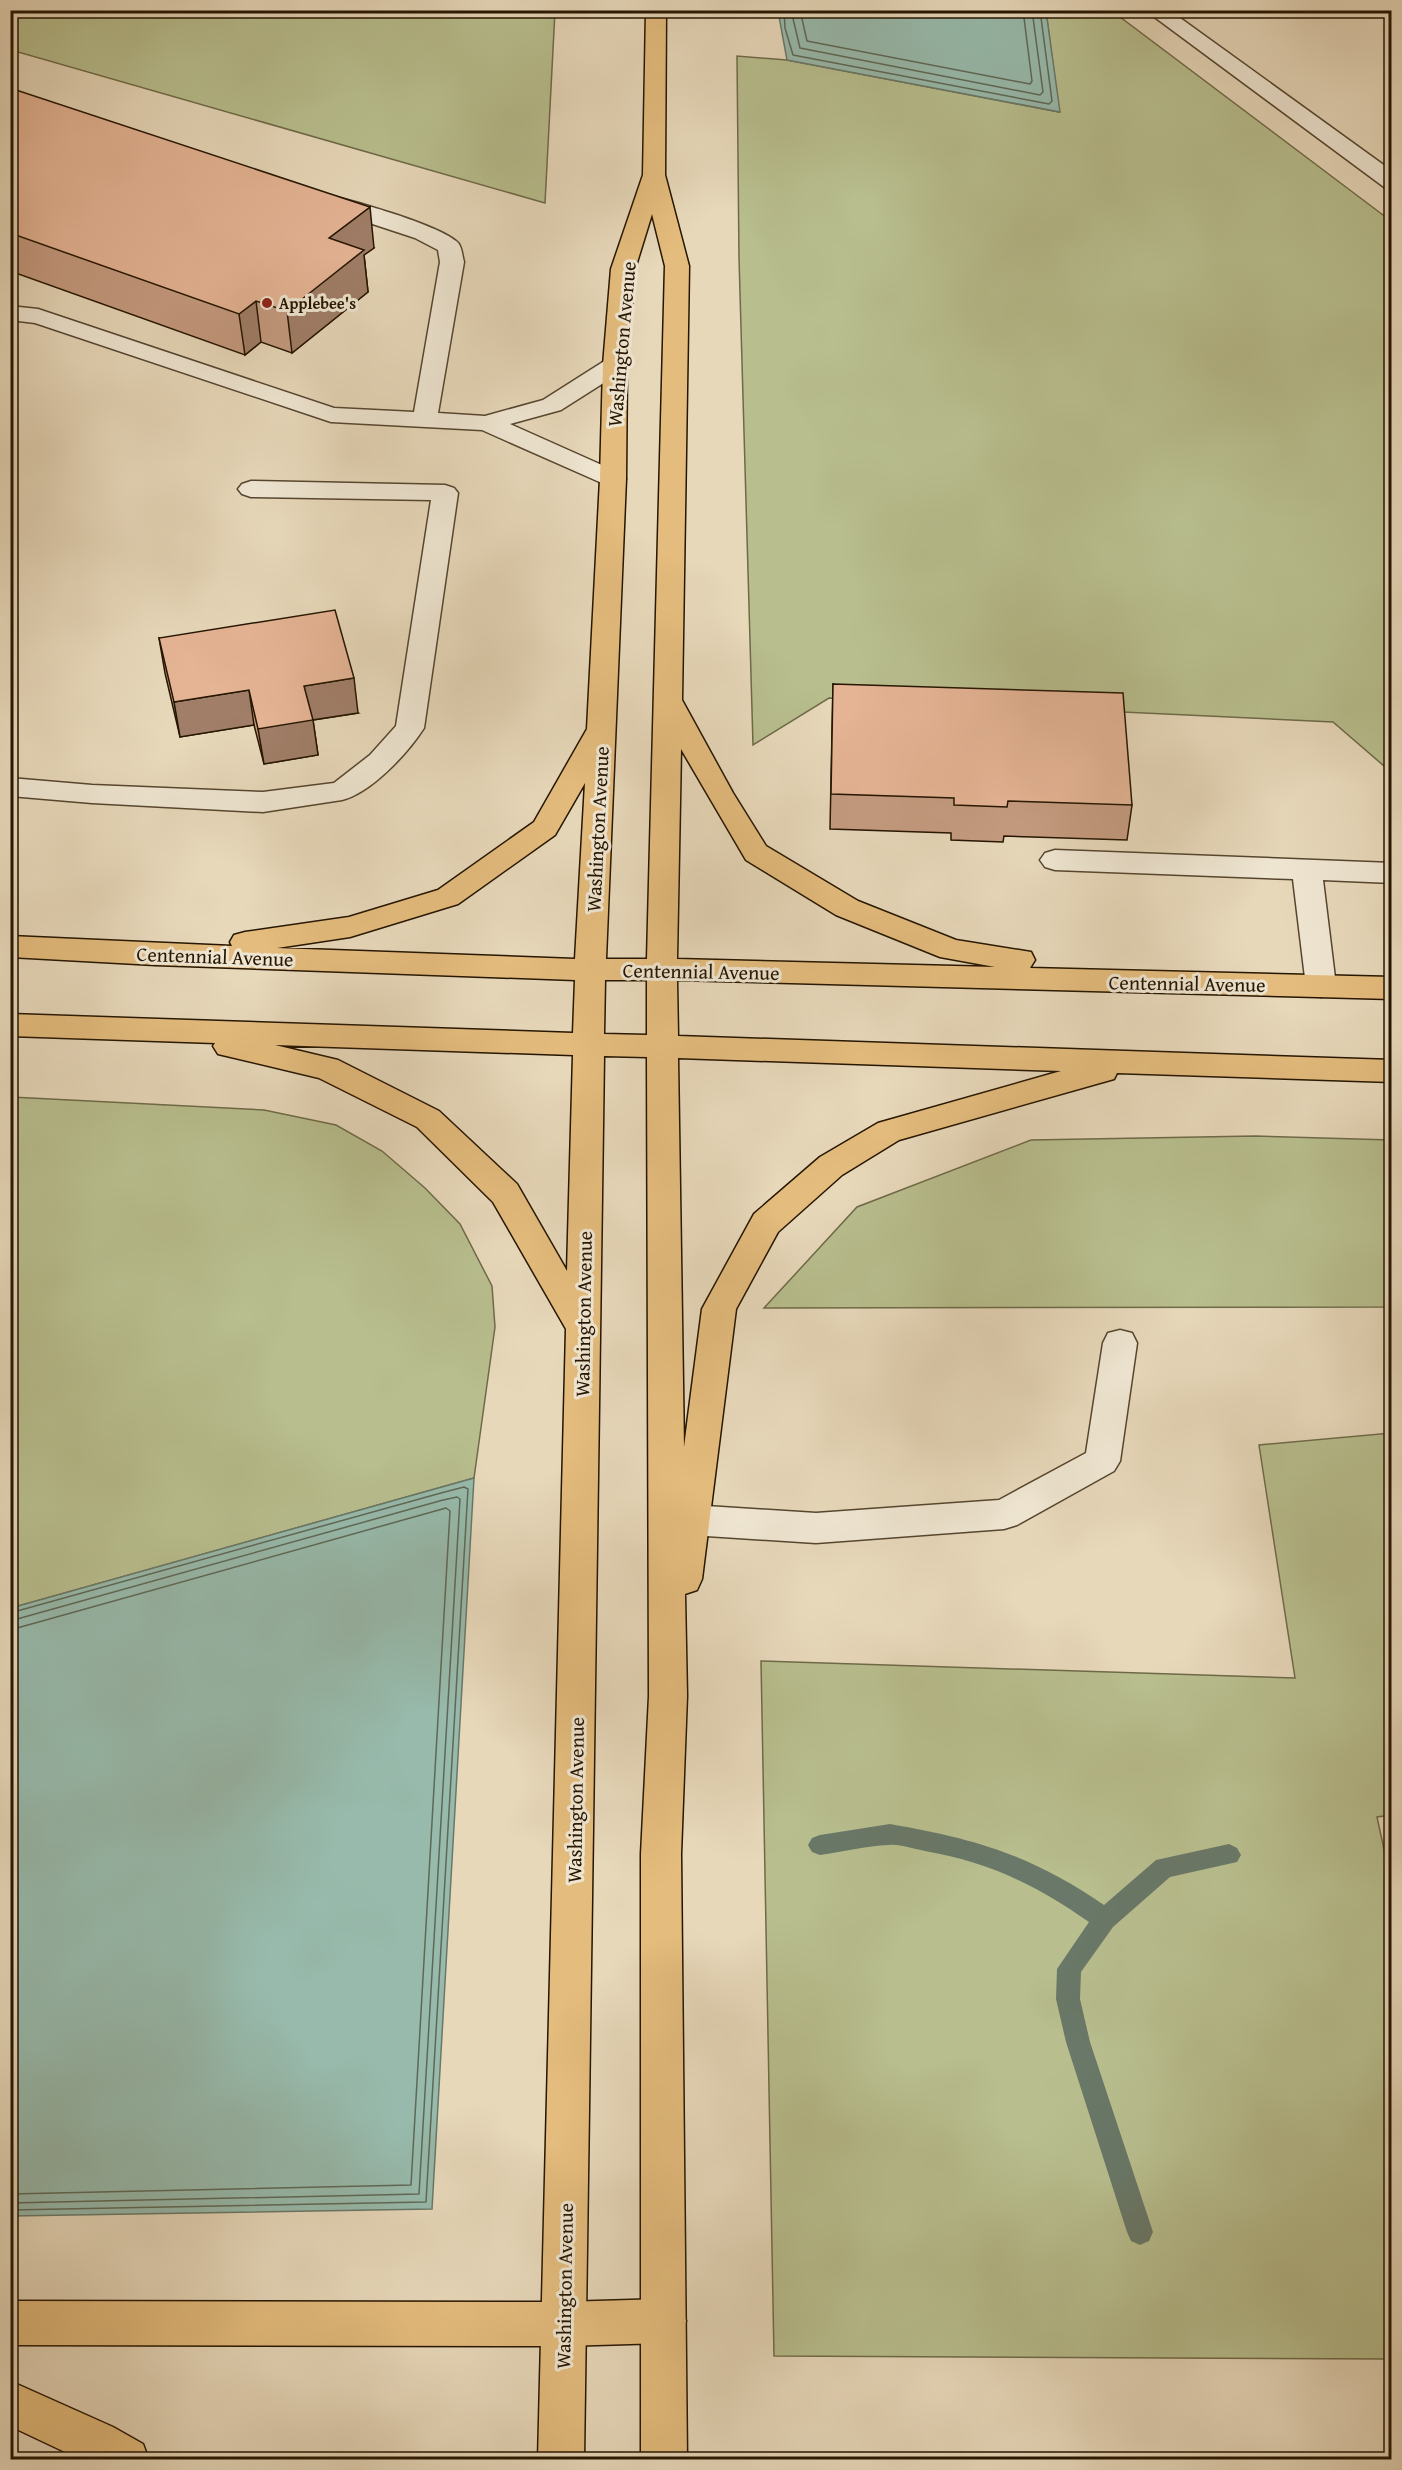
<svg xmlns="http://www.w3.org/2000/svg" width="1402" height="2470" font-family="'Gentium Book Plus',serif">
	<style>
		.green { fill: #b8be8e; stroke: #6e6a48; stroke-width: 1.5 }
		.water { fill: #97baac; stroke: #697868; stroke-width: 1.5 }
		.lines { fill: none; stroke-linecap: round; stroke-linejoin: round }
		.shore { stroke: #5e6856; stroke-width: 1.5 }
		.stream { fill: #697868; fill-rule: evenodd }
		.minor-casing { stroke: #56462f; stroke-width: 3 }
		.major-casing { stroke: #251501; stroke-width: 3 }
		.highway-casing { stroke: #251501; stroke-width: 3 }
		.minor { fill: #efe6d2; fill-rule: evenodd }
		.major { fill: #e4bc7d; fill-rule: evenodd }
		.highway { fill: #e4bc7d; fill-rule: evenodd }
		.wall { fill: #c59b80; stroke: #251501; stroke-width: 1.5 }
		.shaded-wall { fill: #a07e68; stroke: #251501; stroke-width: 1.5 }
		.building { fill: #e5b495; stroke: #251501; stroke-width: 1.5 }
		.poi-dot { fill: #8f2418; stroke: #efe6d2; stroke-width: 2 }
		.labels { text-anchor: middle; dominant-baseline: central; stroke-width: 6; stroke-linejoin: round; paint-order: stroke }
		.far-poi-label { font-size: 16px; font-weight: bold; fill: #251501; stroke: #efe6d2; text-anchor: start }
		.street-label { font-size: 20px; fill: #251501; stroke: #efe6d2 }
	</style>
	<rect width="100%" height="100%" fill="#e7d8ba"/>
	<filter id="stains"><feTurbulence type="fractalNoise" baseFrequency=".00333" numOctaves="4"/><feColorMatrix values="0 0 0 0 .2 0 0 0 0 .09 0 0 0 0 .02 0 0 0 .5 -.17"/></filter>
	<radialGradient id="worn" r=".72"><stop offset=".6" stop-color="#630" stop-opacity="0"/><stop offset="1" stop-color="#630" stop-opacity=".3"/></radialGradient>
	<g class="green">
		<polygon points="10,11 555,11 545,203 11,50"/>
		<polygon points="1046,11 1112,11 1391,221 1391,772 1333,722 829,698 753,745 739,258 737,56 787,60 1059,112"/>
		<polygon points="11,1097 264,1110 336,1125 382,1151 425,1188 460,1224 492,1286 495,1327 474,1478 11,1608"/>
		<polygon points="1255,1136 1391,1140 1391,1307 764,1308 857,1207 1031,1140"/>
		<polygon points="1391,1433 1392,1815 1377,1817 1392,1886 1391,2359 774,2356 761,1661 1295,1678 1259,1445"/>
	</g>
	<g class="water">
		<polygon points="778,11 1046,11 1060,112 787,60"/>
		<polygon points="474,1478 432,2209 11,2216 11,1608"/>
	</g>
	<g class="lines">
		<g class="shore">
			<polyline points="784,10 785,28 793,55 1049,104 1052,101 1040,10"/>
			<polyline points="791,10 800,48 1040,95 1043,92 1032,10"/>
			<polyline points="800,10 807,41 1030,84 1032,81 1023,10"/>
			<polyline points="10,1613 441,1493 464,1487 468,1489 426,2202 10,2210"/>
			<polyline points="10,1621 443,1500 457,1497 460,1499 419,2194 10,2203"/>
			<polyline points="10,1630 446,1508 450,1511 411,2185 10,2194"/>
		</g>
		<path class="stream" d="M890 1824C976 1839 1031 1855 1104 1905L1156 1860 1229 1844 1237 1848 1241 1855 1237 1862 1170 1877 1113 1927 1081 1972 1080 1999 1090 2042 1153 2232 1149 2241 1140 2245 1131 2241 1127 2232 1066 2042 1056 1999 1057 1969 1089 1922C1036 1885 989 1862 925 1851 914 1849 900 1844 889 1845 866 1846 842 1852 820 1855L812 1852 808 1845 812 1838 820 1835Z"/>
		<defs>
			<g id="minor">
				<polygon points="1145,10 1169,10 1392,171 1392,189 1384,187"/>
				<path d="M329 195C357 202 435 224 456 241 462 245 462 255 464 262L438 413 485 416 543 400 606 360 615 358 624 360 627 365 624 370 561 410 510 424 622 474 626 479 622 484 613 487 604 484 482 430 331 422 35 323 10 320V306L38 309 334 408 414 412 440 262 438 250 415 238 321 207 318 202 321 197Z"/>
				<path d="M251 481 445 485 454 488 458 493 424 728C408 753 371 793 342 800L263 812 92 803 10 796V778L92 785 263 792 334 783 370 755 396 726 431 500 251 497 242 494 238 489 242 484Z"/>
				<polygon points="1055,850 1392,863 1392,883 1323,880 1336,986 1332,994 1321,997 1310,994 1306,986 1293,879 1055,870 1045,867 1040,860 1045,853"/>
				<polygon points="1120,1330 1132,1333 1137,1343 1120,1461 1114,1471 1017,1525 1004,1529 816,1543 691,1535 678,1531 673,1520 678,1509 691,1505 816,1513 999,1500 1086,1453 1103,1343 1108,1333"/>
			</g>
			<path id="major" d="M646 10H666L665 175 689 266 682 700 733 793 766 846 858 901 956 940 1031 952 1035 960 1030 968 1392 977V999L677 980 678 1036 1392 1060V1082L1117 1073 1114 1079 899 1140 842 1175 778 1232 736 1309 702 1579 697 1590 685 1594 687 1696 681 1854 687 2460H641V1854L649 1696 647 1057 604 1056 584 2460H538L566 1329 493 1202 417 1127 319 1078 218 1054 213 1046 215 1043 10 1036V1014L573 1033 575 980 155 965 10 957V936L232 946 230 942 234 935 245 932 349 917 438 890 534 822 587 729 600 479 603 365 611 269 643 175ZM652 214 665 266 647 959H606L626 479 627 365 635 269ZM681 749 746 860 836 915 940 957 995 967 677 959ZM585 783 575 959 277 948 350 937 458 904 555 835ZM605 980H647V1035L604 1034ZM275 1045 573 1055 567 1271 517 1184 439 1111 338 1060ZM678 1058 1061 1071 878 1123 820 1157 754 1214 702 1309 684 1447Z"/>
			<g id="highway">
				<polygon points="664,2299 680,2305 686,2321 680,2337 664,2343 563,2346 10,2345 10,2301 563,2302"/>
				<polygon points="10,2381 113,2427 143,2444 149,2460 82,2460 10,2426"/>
			</g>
		</defs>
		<use href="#minor" class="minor-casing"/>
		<use href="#major" class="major-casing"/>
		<use href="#highway" class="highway-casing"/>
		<use href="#minor" class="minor"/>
		<use href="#major" class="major"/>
		<use href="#highway" class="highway"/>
	</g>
	<g class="wall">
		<polygon points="10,88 374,248 364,255 368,292 292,353 261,342 245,355 10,271"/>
		<polygon points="159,638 358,713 313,720 318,755 264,764 254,725 180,737 165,673"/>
		<polygon points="833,684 1132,805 1127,840 1004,836 1003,842 951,840 951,833 830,829"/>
	</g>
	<g class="shaded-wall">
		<polygon points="370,207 374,248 364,255 368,292 292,353 287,311 329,238"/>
		<polygon points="256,301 261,342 245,355 239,314"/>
		<polygon points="354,678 358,713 313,720 318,755 264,764 258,729 304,686"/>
		<polygon points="249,690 254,725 180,737 174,702"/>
	</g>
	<g class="building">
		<polygon points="10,88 370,207 329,238 364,250 287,311 256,301 239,314 10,233"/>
		<polygon points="335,610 354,678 304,686 313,720 258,729 249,690 174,702 159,638"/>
		<polygon points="833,684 1123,693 1132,805 1008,801 1007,807 954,805 954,798 831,794"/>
	</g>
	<circle class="poi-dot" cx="267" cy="303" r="6"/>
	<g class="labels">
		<g class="far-poi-label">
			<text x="279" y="303">Applebee's</text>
		</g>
		<g class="street-label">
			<text transform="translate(621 344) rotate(-85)">Washington Avenue</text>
			<text transform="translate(597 829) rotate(-87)">Washington Avenue</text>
			<text transform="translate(215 956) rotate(2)">Centennial Avenue</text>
			<text transform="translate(701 971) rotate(1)">Centennial Avenue</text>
			<text transform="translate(1187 983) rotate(1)">Centennial Avenue</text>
			<text transform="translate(583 1314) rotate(-89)">Washington Avenue</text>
			<text transform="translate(575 1800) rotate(-89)">Washington Avenue</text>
			<text transform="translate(564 2286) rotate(-89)">Washington Avenue</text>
		</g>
	</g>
	<rect width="1402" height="2470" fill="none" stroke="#e7d8ba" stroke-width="36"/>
	<rect x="12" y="12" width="1378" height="2446" fill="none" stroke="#251501" stroke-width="3"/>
	<rect x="18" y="18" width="1366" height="2434" fill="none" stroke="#251501" stroke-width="1.5"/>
	<rect width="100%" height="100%" filter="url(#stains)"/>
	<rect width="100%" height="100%" fill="url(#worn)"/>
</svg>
